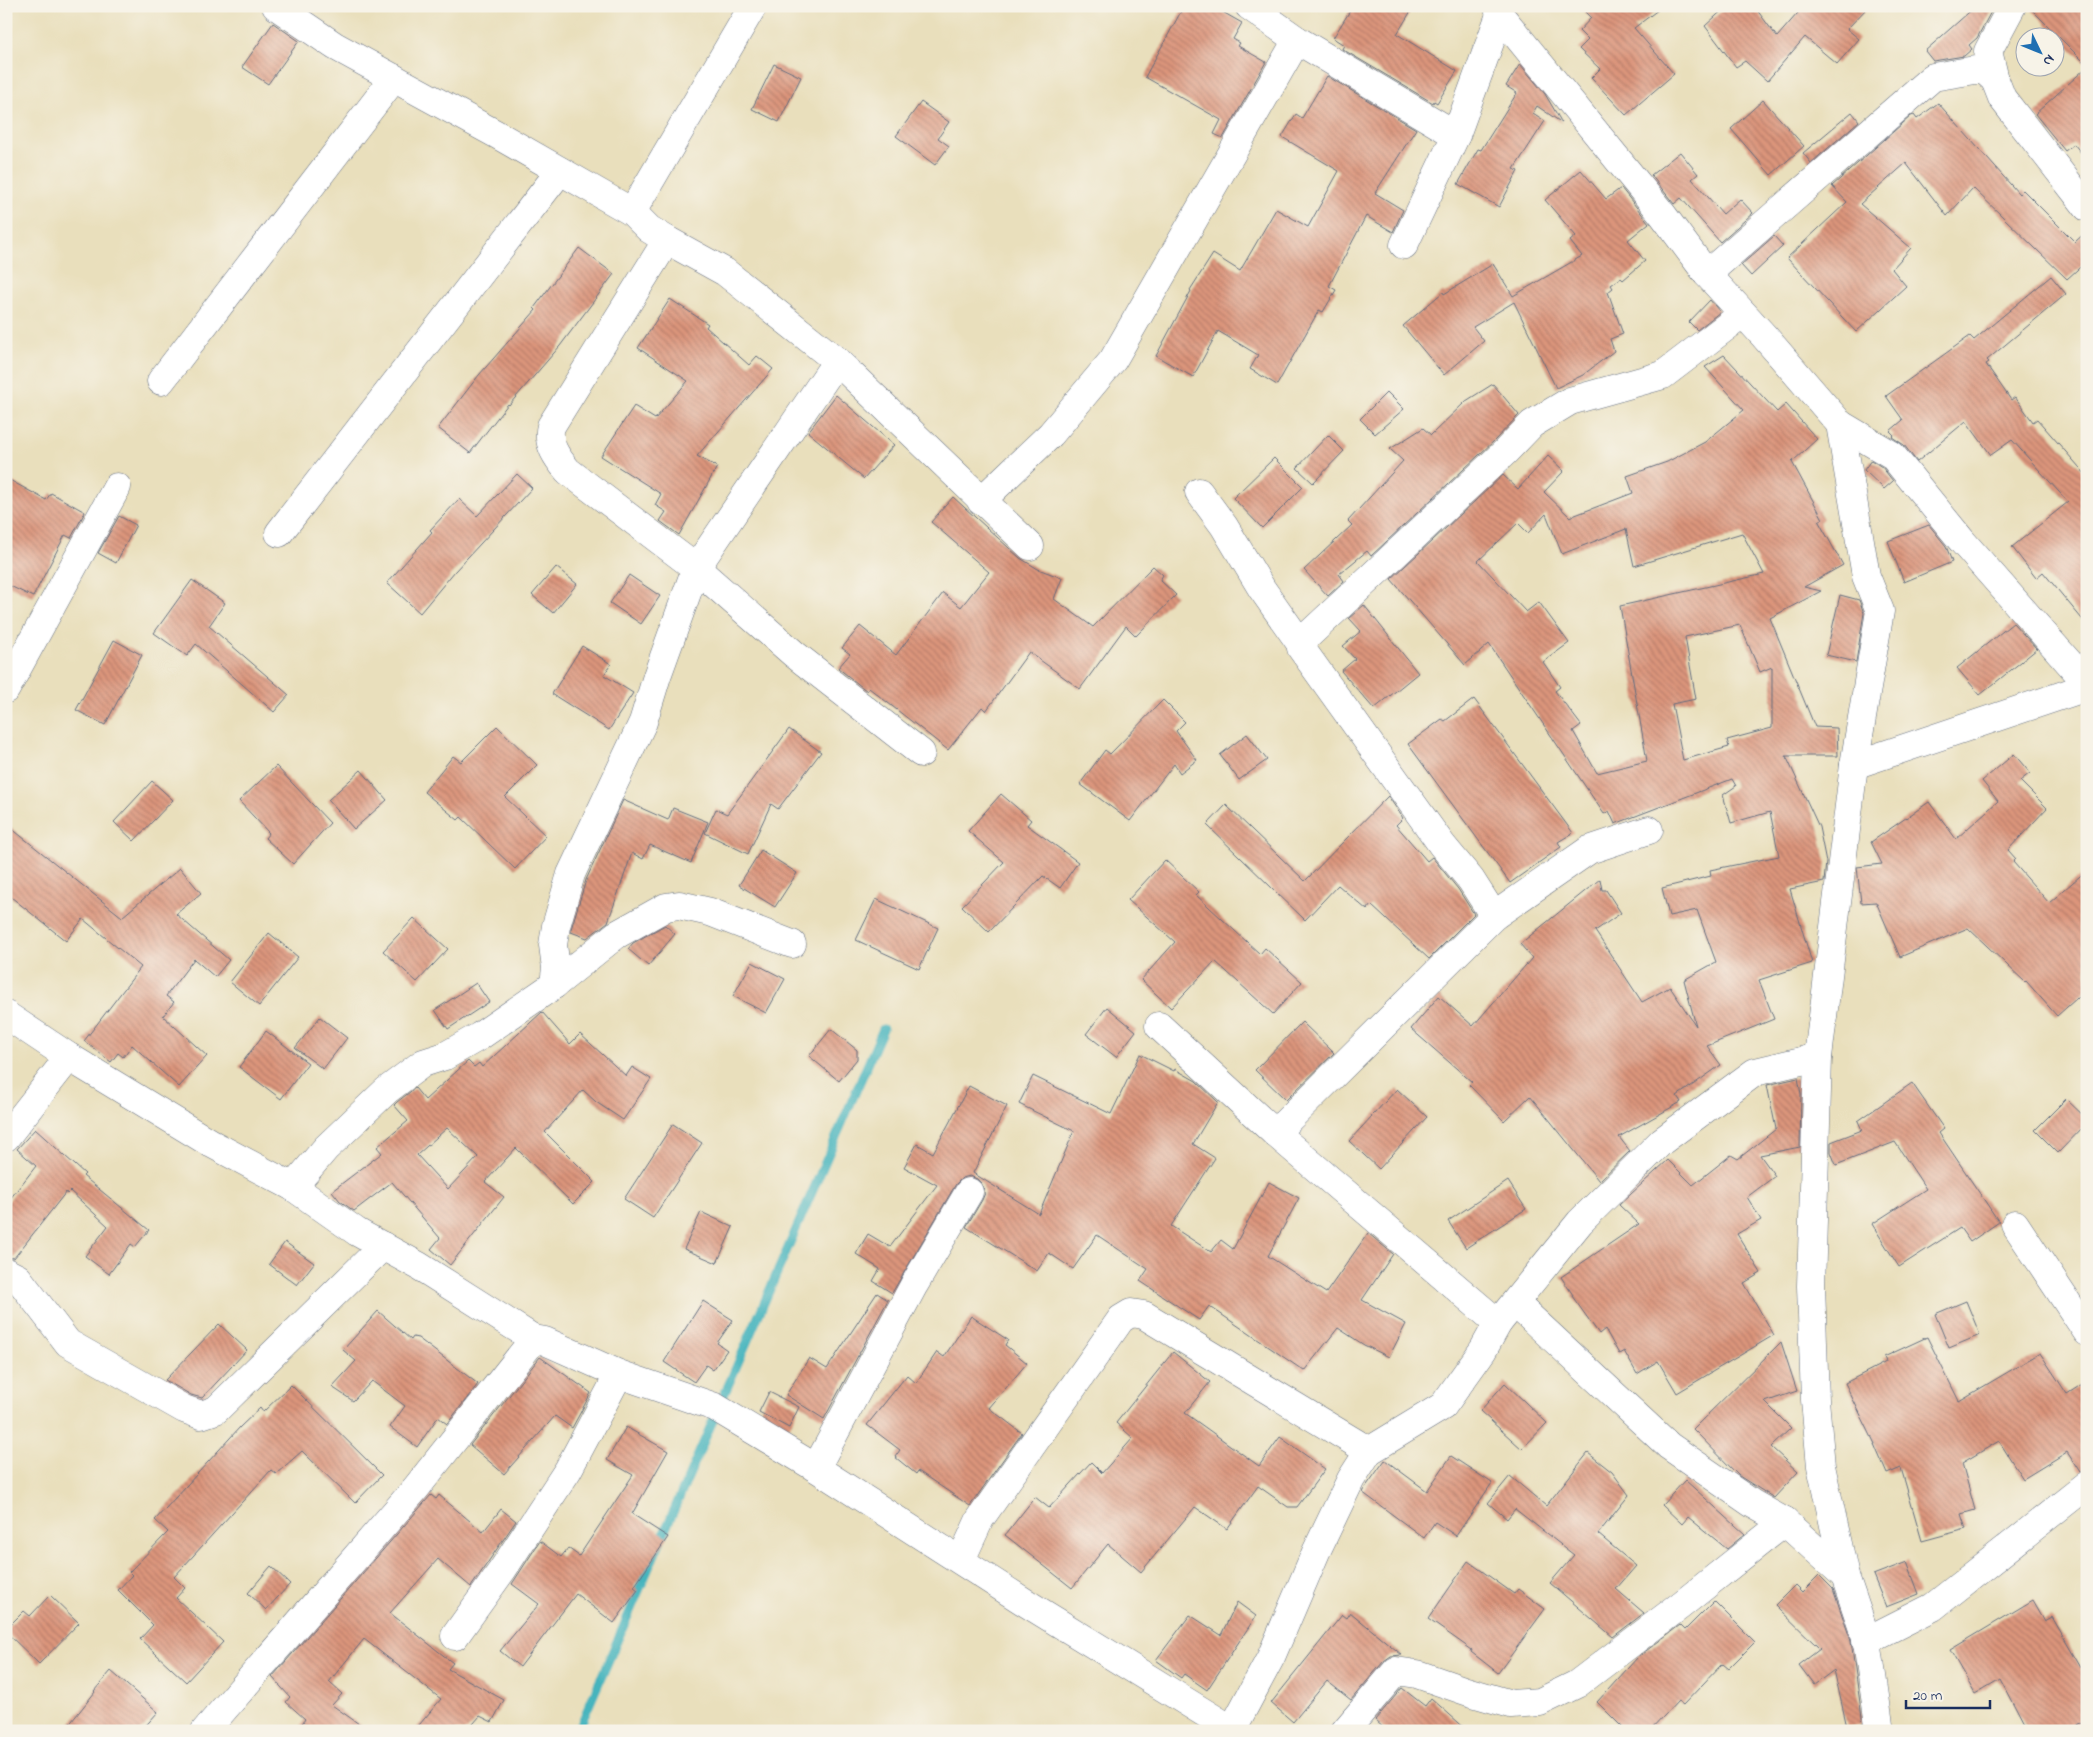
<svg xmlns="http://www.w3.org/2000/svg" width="2093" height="1737" font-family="'Indie Flower',sans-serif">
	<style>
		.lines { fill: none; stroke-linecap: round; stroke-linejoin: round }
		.stream { stroke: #45b4bd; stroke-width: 9 }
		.building { fill: url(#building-back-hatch); fill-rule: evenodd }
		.minor-casing { stroke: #636d7f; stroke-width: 29 }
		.minor { stroke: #fff; stroke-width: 28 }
	</style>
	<defs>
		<pattern id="building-back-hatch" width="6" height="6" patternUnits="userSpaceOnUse" patternTransform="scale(1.25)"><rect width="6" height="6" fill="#dc957b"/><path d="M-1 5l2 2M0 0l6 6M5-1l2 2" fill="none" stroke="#b27a68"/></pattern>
	</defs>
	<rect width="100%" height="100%" fill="#f7f3e8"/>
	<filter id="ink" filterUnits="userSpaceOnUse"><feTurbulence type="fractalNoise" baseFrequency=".02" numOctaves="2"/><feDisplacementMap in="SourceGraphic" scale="10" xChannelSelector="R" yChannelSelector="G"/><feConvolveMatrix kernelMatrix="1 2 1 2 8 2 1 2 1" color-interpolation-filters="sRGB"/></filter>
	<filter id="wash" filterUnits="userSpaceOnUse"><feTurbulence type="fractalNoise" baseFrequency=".0096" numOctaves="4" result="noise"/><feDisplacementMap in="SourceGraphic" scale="20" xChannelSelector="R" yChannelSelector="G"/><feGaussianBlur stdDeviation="1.12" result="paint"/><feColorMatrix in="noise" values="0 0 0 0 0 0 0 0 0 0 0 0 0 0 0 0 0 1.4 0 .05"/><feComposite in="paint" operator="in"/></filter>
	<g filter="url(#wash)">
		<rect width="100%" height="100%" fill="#e9dfbc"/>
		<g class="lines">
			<polyline class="stream" points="578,1731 883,1029"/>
		</g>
		<g id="blocks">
			<g class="building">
				<polygon points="1184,6 1212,6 1242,23 1233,39 1240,43 1238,46 1266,62 1223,138 1214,134 1221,120 1145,77"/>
				<polygon points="1353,6 1414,6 1397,34 1457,71 1437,103 1434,101 1433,103 1342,49 1344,45 1333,38"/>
				<polygon points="1579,6 1663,6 1634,28 1674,74 1626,115 1591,78 1600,69 1579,49 1588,40 1579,31 1591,18"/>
				<polygon points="1727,6 1754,6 1777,37 1804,6 1869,6 1847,29 1859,39 1837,64 1805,37 1767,81 1745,61 1736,67 1705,26"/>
				<polygon points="1976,6 1994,6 1977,38 1969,45 1972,49 1964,56 1933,61 1925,51"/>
				<polygon points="2028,6 2087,6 2087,65"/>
				<polygon points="273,23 299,41 268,84 242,67"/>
				<polygon points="774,64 801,77 779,122 752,109"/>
				<polygon points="1520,64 1545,94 1562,123 1537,106 1533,113 1545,121 1514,169 1518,171 1499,207 1458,184 1478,149 1481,150 1517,93 1506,86"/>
				<polygon points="2087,67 2087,160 2074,144 2065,151 2035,114"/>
				<polygon points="1327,76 1416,129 1375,193 1403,210 1393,232 1366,216 1329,286 1336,290 1323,312 1319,310 1277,385 1250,369 1258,355 1218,331 1193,377 1156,356 1191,291 1190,290 1213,254 1240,271 1276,209 1308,227 1339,171 1282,137 1296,114 1302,118"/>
				<polygon points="1763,100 1804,146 1771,175 1731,129"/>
				<polygon points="921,102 949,122 938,138 949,146 935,165 896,136"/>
				<polygon points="1938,103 2019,194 2023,190 2075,242 2087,231 2087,261 2067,279 1973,188 1947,216 1906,163 1860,204 1911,248 1892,269 1906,286 1856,332 1787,258 1847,202 1832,186 1911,116 1914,115 1917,119"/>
				<polygon points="1852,112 1859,121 1811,163 1803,153"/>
				<polygon points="1680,152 1698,174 1692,179 1723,214 1740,199 1753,213 1720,242 1681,198 1674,204 1651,175"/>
				<polygon points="1581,170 1606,199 1621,188 1649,223 1628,240 1645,261 1623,280 1621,278 1611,285 1613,288 1608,292 1623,334 1610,339 1614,351 1583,375 1556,388 1514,302 1473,327 1484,341 1444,375 1403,326 1443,292 1444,294 1493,264 1513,296 1582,256 1570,241 1576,236 1545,200"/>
				<polygon points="1774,236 1783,246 1751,276 1741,265"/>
				<polygon points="579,248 614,274 560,346 509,405 508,404 470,453 438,428 479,375 536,310 534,308"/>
				<polygon points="2051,276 2066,294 1987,360 1989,362 1986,364 2011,400 2015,397 2033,422 2037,419 2087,476 2087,625 2043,572 2036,578 2012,547 2068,502 2012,440 1991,455 1966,421 1917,462 1904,445 1892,437 1894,435 1890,431 1903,420 1886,396 1970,336 1974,340"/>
				<polygon points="670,299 708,324 706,327 749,365 757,356 773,369 697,456 717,467 679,535 660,521 666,512 655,505 661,494 601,456 634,406 655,419 688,381 638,348"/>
				<polygon points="1710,300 1720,312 1697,330 1689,322"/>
				<path d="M1724 355 1777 412 1786 404 1817 439 1792 462 1823 519 1819 522 1843 565 1804 587 1821 591 1770 618 1815 727 1837 728 1838 756H1786L1819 827 1826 862 1824 882 1790 889 1812 963 1759 980 1774 1019 1707 1046 1721 1065 1677 1096 1681 1102 1619 1137 1630 1151 1599 1181 1530 1096 1504 1121 1469 1085 1472 1082 1411 1029 1439 996 1473 1026 1532 958 1520 944 1600 879 1602 890H1606L1621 913 1595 931 1642 1002 1670 987 1696 1026 1684 980 1716 962 1697 910 1669 916 1662 888 1711 876 1710 870 1779 856 1770 812 1731 823 1723 795 1736 786 1732 779 1615 824 1609 811 1604 814 1489 644 1465 665 1391 579 1503 475 1518 489 1548 456 1564 471 1544 492 1570 517 1633 493 1627 476 1667 462 1705 442 1744 410 1705 367ZM1546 514 1562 554 1626 529 1634 566 1742 533 1764 574 1620 606 1647 761 1597 773 1573 731 1581 725 1555 691 1560 687 1543 662 1569 643 1539 602 1526 612 1478 561 1518 523 1528 533ZM1740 625 1760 672 1772 667V728L1727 740 1729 747 1683 760 1672 704 1696 699 1685 637Z"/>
				<polygon points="1493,384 1519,415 1494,441 1371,556 1367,551 1339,574 1344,581 1328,596 1304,570 1352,525 1348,521 1403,461 1390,449 1423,428 1431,435 1466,401"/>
				<polygon points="1387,392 1404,409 1375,434 1360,419"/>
				<polygon points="836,395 894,445 864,479 808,432"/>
				<polygon points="1328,435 1344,451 1313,483 1297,468"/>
				<polygon points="1274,458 1303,487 1262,528 1233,498"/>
				<polygon points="1871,460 1882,467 1893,481 1884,489 1864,470"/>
				<polygon points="517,474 532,488 455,571 420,613 387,583 432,532 430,530 459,499 477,516"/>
				<polygon points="6,478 46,500 51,493 85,512 71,538 65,535 33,597 6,584"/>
				<polygon points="953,497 1020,558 1038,569 1062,578 1054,599 1093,627 1153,566 1163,575 1160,580 1176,595 1136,636 1126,626 1080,689 1029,652 986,711 982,707 948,750 869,688 867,691 838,668 850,654 842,648 860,626 896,655 943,593 961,607 989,572 931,522"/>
				<polygon points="119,516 136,525 116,563 98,553"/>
				<polygon points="1929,525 1946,546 1952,562 1904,582 1888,541"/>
				<polygon points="556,567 577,584 553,613 532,595"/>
				<polygon points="629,575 660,596 641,624 610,603"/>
				<polygon points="192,580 225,603 209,626 289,695 274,712 196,644 187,656 154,633"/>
				<polygon points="1840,595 1859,600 1864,613 1856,662 1826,655"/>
				<polygon points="1364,605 1418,673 1374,709 1341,671 1355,659 1343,646 1361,631 1349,618"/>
				<polygon points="2013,623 2037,649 1980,695 1957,668"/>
				<polygon points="114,640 142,655 105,725 76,710"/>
				<polygon points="582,646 611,664 604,675 633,693 609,730 552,694"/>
				<polygon points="1474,699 1573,833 1558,842 1561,847 1510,883 1408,744 1442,719 1445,721"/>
				<polygon points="1163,700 1185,722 1176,731 1197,760 1180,773 1174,764 1130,821 1080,784 1105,750 1110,754"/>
				<polygon points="497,726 537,765 505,797 546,836 515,869 461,817 458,820 424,792 453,756 461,762"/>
				<polygon points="789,729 821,752 778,809 771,804 748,854 705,833 716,809 727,814"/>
				<polygon points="1247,734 1267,760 1239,780 1220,755"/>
				<polygon points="2014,754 2030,773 2020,781 2047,808 2008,850 2016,859 2013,862 2049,903 2087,870 2087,989 2057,1016 2026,981 2025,982 1968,928 1900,957 1876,902 1861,903 1857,867 1882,864 1871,842 1929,802 1956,839 1998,801 1982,781"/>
				<polygon points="276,766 330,823 293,864 265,838 269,833 239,801"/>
				<polygon points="361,770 387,800 354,829 328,800"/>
				<polygon points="152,781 173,800 134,841 114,822"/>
				<polygon points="1001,794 1031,820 1027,825 1078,862 1060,888 1043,876 989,932 962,906 1004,862 968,831"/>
				<polygon points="1388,796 1403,818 1396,825 1427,861 1432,857 1458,889 1474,914 1429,959 1371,905 1367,910 1338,885 1305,920 1207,825 1226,805 1305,881"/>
				<polygon points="623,800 668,820 673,808 708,822 691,863 650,845 643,859 632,853 608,922 587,938 571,932 571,929 586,880"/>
				<polygon points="6,824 122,917 180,868 201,893 176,914 229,960 215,977 194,959 166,996 174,1002 163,1016 207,1056 179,1087 132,1045 123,1057 118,1053 111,1062 84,1041 141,967 83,919 66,941 6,893"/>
				<polygon points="761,850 797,873 775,907 739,885"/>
				<polygon points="1165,860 1199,892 1196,895 1260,954 1265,948 1302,982 1273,1014 1215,961 1171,1008 1141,980 1175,942 1128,900"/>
				<polygon points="876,899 938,928 919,969 856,940"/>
				<polygon points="414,918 448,949 417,982 383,951"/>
				<polygon points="665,925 675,934 648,966 628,949 633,943"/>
				<polygon points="269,933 298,957 259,1006 230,982"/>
				<polygon points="752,962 785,979 766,1013 733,996"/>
				<polygon points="476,983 489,1002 448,1029 435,1010"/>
				<polygon points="1107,1007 1136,1031 1116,1057 1086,1034"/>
				<path d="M542 1012 570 1044 580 1034 626 1076 632 1067 651 1079 623 1120 596 1102 583 1090 545 1132 595 1182 573 1204 516 1148 485 1182 504 1197 450 1265 431 1249 440 1238 392 1182 354 1211 340 1201 332 1191 382 1153 377 1147 408 1121 394 1105 397 1102 415 1088 425 1100 468 1061 474 1067 479 1063 482 1067ZM447 1128 478 1157 448 1189 417 1155Z"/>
				<polygon points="320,1017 347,1038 323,1069 295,1048"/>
				<polygon points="1302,1022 1334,1053 1286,1100 1255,1070"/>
				<polygon points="831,1029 857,1050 857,1059 839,1081 809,1056"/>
				<polygon points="266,1031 308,1063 281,1099 239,1067"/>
				<polygon points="1140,1054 1174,1071 1175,1069 1196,1081 1218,1102 1193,1144 1215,1158 1171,1226 1211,1252 1221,1240 1233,1249 1269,1182 1299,1198 1268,1256 1326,1293 1368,1233 1393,1254 1362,1300 1406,1324 1389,1357 1364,1345 1338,1328 1304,1371 1209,1306 1199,1320 1140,1281 1148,1269 1097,1235 1073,1269 1049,1253 1037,1271 966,1227 982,1200 985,1193 982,1184 977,1179 970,1176 962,1178 956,1184 892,1293 873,1281 880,1269 856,1254 868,1234 890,1247 937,1185 904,1167 917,1144 933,1153 969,1086 1007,1106 973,1173 1039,1214 1074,1131 1019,1104 1033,1076 1111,1114"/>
				<polygon points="1798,1078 1801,1094 1800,1147 1760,1155 1775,1176 1747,1197 1761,1220 1737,1234 1761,1273 1744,1283 1774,1335 1677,1393 1658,1361 1637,1374 1624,1351 1619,1354 1605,1329 1599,1334 1572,1296 1573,1295 1561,1277 1639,1224 1619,1205 1668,1160 1693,1185 1731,1155 1738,1159 1776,1129 1767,1085"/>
				<polygon points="1912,1083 1944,1129 1939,1133 1999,1222 1970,1242 1960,1228 1899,1267 1872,1224 1926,1189 1895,1142 1836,1165 1831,1152 1831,1142 1862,1130 1858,1121"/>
				<polygon points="1397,1089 1427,1117 1379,1169 1349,1141"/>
				<polygon points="2066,1099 2087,1119 2087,1123 2058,1153 2035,1130"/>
				<polygon points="673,1124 702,1143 653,1218 624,1199"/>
				<polygon points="35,1129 85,1174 83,1176 149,1230 135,1247 131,1244 109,1274 85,1256 108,1226 70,1191 67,1194 66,1192 14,1258 6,1257 6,1204 36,1166 17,1149"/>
				<polygon points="1508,1181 1526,1209 1466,1248 1448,1221"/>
				<polygon points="701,1212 733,1227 717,1263 684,1249"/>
				<polygon points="285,1242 314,1263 297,1285 269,1264"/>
				<polygon points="877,1293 888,1300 824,1419 786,1395 809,1358 827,1369"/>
				<polygon points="703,1301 733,1320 717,1343 727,1350 713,1370 706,1365 694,1382 664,1362"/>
				<polygon points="1966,1301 1980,1335 1949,1348 1935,1314"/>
				<polygon points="378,1311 411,1340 413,1337 418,1338 478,1384 447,1424 438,1417 417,1447 390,1427 405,1406 372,1381 353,1401 332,1387 356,1361 343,1350"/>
				<polygon points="971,1316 1008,1340 1005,1345 1027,1363 989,1408 1022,1433 970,1506 918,1471 916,1474 895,1457 900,1450 867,1425 907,1375 916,1383 937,1352 944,1357"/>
				<polygon points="219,1324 247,1350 202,1398 191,1395 165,1380"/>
				<polygon points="1927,1337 1959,1401 2040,1353 2067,1394 2087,1381 2087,1470 2080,1472 2067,1452 2023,1479 1999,1441 1962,1463 1975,1510 1961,1514 1966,1529 1922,1541 1901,1468 1887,1474 1874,1444 1875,1444 1845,1383 1886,1362 1884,1357"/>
				<polygon points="1781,1342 1797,1391 1765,1402 1791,1428 1771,1447 1798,1472 1774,1498 1739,1476 1693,1429"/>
				<polygon points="1173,1352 1210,1382 1185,1413 1259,1466 1280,1437 1325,1469 1297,1507 1288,1507 1258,1486 1227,1529 1195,1507 1141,1572 1108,1544 1072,1588 1005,1535 1035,1497 1049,1508 1091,1462 1102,1473 1133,1438 1116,1423"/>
				<polygon points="540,1357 591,1393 572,1428 555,1416 504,1474 470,1445"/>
				<polygon points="1505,1383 1547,1423 1522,1449 1480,1411"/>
				<polygon points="291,1385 382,1475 355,1503 302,1451 276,1474 271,1470 174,1577 185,1588 176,1598 223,1642 186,1682 140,1639 153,1625 118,1590 132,1575 129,1572 168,1532 155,1520 240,1427 260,1408 263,1412"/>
				<polygon points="769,1392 799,1407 789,1428 759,1412"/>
				<polygon points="626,1427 668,1451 632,1514 668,1537 634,1587 638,1590 614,1623 576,1594 520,1667 500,1651 539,1604 512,1584 540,1541 561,1557 568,1548 579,1556 633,1475 607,1460"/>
				<polygon points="1588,1453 1612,1472 1629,1495 1598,1534 1636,1566 1616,1589 1644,1613 1613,1637 1550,1583 1574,1555 1515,1509 1507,1519 1488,1503 1510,1476 1546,1506"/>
				<polygon points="1451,1456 1492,1483 1456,1536 1435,1522 1424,1538 1362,1492 1385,1460 1427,1491"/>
				<polygon points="1685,1480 1745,1534 1727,1549 1688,1517 1682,1524 1662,1505"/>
				<polygon points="431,1495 436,1499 439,1495 483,1532 501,1509 516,1521 471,1587 438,1559 390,1613 453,1663 448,1669 504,1700 492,1722 480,1716 467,1731 414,1731 441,1699 364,1639 329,1682 342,1694 332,1705 369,1731 297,1731 305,1719 286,1702 290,1697 272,1677"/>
				<polygon points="1468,1561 1514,1594 1518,1589 1545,1609 1498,1673 1471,1652 1472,1650 1428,1619"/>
				<polygon points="1907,1562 1919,1594 1886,1607 1873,1575"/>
				<polygon points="271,1566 290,1584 266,1610 248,1593"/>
				<polygon points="1819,1575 1833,1589 1851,1641 1863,1724 1847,1727 1834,1670 1814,1685 1799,1665 1820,1649 1775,1605 1795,1585 1802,1592"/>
				<polygon points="50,1595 79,1623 39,1664 6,1632 6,1629 24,1611 30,1616"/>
				<polygon points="2033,1600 2045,1621 2052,1617 2087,1677 2087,1719 2065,1731 2027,1731 2000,1679 1975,1694 1950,1650"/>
				<polygon points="1714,1601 1755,1642 1728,1669 1722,1664 1683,1705 1678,1701 1650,1731 1626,1731 1597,1702 1638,1657 1680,1625 1685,1630"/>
				<polygon points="1237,1602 1256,1616 1207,1690 1184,1674 1181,1678 1156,1660 1190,1615 1221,1635"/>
				<polygon points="1350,1612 1402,1655 1391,1656 1384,1661 1351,1700 1327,1681 1293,1722 1271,1703 1342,1615 1346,1618"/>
				<polygon points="111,1671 158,1712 141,1731 64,1731 95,1692 94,1691"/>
				<polygon points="1402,1688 1425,1706 1431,1698 1468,1731 1387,1731 1375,1720"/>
			</g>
		</g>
	</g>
	<g filter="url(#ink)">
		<use href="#blocks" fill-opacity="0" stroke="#636d7f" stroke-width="1"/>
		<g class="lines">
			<defs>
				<g id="minor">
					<polyline points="276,6 335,46 496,134 632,212 649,229 667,240 725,272 837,361 1030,546"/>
					<polyline points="1249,6 1297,40 1456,135"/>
					<polyline points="1498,6 1500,15 1663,215 1707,274 1764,336 1840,424 1866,576 1880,611 1854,765 1818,1057 1811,1286 1815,1400 1821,1466 1845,1576 1867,1641 1880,1731"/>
					<polyline points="2012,6 1988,51 1995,80 2002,98 2087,207"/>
					<polyline points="632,212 753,6"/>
					<path d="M667 240 551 426C546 443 557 458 568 471L696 568 837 361"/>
					<polyline points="1404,245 1456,135 1500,15"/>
					<polyline points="1707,274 1933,77 1975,70 1984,70 1995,80"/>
					<polyline points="161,381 394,78"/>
					<polyline points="1840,424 1892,455 1962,541 2087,683"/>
					<polyline points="1199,492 1224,526 1262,589 1300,643 1301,648 1442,845 1471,880 1494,916 1275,1133 1498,1323"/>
					<polyline points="981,501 1051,434 1113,360 1297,40"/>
					<polyline points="279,533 560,171"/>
					<polyline points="1300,643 1505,452 1532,424 1570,401 1663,375 1743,314"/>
					<polyline points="6,689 117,487"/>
					<polyline points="1854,765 2087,687"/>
					<polyline points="1494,916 1589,850 1649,830"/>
					<polyline points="554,985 556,968 553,945 556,926 571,874 643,722 657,676 696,568 794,654 921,753"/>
					<polyline points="6,1015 69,1057 212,1144 293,1187 357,1232 419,1266 534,1339 545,1341 619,1374 715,1407 816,1468 1023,1601 1234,1731"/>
					<polyline points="1159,1026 1275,1133"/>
					<polyline points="6,1137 69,1057"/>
					<polyline points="293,1187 326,1148 387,1090 423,1063 445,1056 480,1036 554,985 616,935 666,907 679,905 710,912 792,944"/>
					<polyline points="2015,1224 2087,1332"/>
					<polyline points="6,1272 18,1278 68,1343 184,1409 201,1415 216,1410 383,1246"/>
					<polyline points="1515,1303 1669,1446 1753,1504 1785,1522 1845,1576"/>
					<polyline points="816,1468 914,1285 969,1192"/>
					<polyline points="961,1560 980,1519 1121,1319 1131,1313 1144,1315 1369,1451"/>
					<polyline points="455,1636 503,1569 568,1470 619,1374"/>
					<polyline points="1866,1641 1933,1607 2087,1485"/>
					<polyline points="1232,1730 1271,1657 1316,1552 1351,1479 1369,1451 1443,1406 1483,1350 1498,1323 1580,1222 1662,1141 1755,1072 1818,1057"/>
					<polyline points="205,1731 416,1488 534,1339"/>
					<polyline points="1345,1731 1396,1671 1417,1674 1466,1691 1511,1704 1540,1702 1577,1684 1681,1605 1785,1522"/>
				</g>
			</defs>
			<use href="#minor" class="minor-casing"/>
			<use href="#minor" class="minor"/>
		</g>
	</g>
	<rect width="2093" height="1737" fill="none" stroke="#f7f3e8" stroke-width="25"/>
	<g transform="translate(2040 52) rotate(133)"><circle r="24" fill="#f7f3e8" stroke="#9fa5b1"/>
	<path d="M0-4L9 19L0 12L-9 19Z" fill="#1f6fb2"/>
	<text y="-8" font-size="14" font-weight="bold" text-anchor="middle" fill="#1b2f5e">N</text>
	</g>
	<path d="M1906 1700v8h84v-8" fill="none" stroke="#1b2f5e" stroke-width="2.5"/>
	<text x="1913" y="1700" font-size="15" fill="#1b2f5e" stroke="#f7f3e8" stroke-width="4" paint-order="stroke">20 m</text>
</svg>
